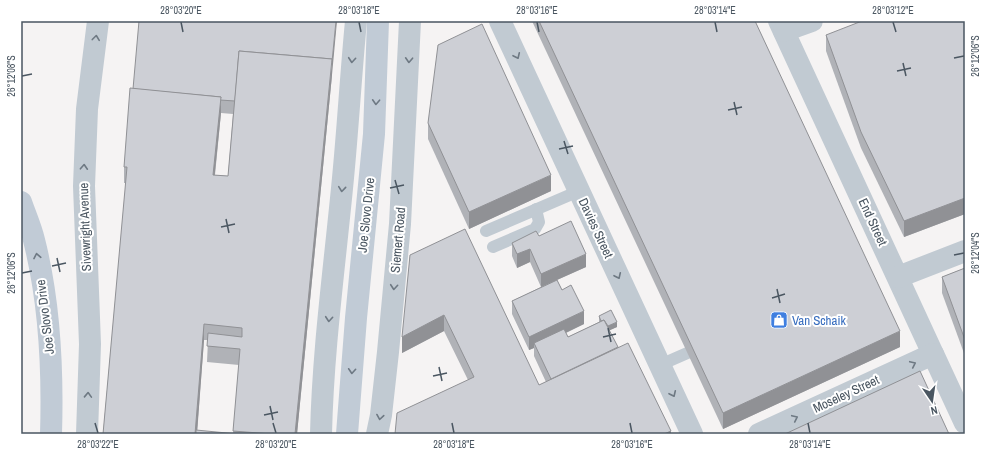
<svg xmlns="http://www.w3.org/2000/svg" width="986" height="455" font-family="'Archivo Narrow',sans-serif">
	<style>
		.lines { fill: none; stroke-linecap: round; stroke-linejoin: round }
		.service { stroke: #c1cad2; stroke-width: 12 }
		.minor { stroke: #c1cad2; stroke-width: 22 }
		.tertiary { stroke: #c1cad2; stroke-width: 22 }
		.secondary { stroke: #c1cbd6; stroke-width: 22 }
		.wall { fill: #b0b2b7; fill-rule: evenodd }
		.shaded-wall { fill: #909195 }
		.building { fill: #cdcfd5; stroke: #909195 }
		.oneway { stroke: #6e7983 }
		.oneway2 { stroke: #6e7984 }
		.ticks { fill: none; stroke: #4a5661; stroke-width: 1.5 }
		.labels { text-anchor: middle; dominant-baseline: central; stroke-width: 4; stroke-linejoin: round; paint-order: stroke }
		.street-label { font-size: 13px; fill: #4a5661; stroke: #fff }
		.shop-label { font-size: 13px; fill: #366cbe; stroke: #fff; text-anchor: start }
		.neatline { fill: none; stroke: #4a5661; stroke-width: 1.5 }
		.ticks-label { font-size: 10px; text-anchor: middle; fill: #4a5661 }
	</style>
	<rect width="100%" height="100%" fill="#f5f3f3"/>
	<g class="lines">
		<g class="service">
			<polyline points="486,231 579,191"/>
			<polyline points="493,247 535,229 539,222 536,209"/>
			<polyline points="660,365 701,347"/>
		</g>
		<g class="minor">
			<polyline points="500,21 692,434"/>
			<polyline points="779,21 933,354"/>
			<polyline points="784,31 812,21"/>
			<polyline points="898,277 965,251"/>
			<polyline points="87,434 90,344 84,186 87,109 98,21"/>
			<path d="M321 434C323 348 335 263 343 178 348 126 351 73 356 21"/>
			<polyline points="377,434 381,415 388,352 400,224 410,21"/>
		</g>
		<polyline class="tertiary" points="759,434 933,354 965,423"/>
		<g class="secondary">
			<path d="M21 202C25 214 31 227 34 240 50 303 53 369 51 434"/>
			<polyline points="347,434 356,318 374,134 378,21"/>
		</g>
	</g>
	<g class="wall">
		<polygon points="532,21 755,21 900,347 723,429"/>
		<polygon points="965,21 965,214 904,237 861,148 826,51 826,35"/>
		<path d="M332 75 297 434H103L126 183H124V167L133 89ZM221 113 233 114 228 176 215 175ZM204 340H208L207 362 239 365 233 434 197 431Z"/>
		<polygon points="428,123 551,191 469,229 428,139"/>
		<polygon points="539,236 586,267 557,280 562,290 584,324 566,333 568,337 599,322 599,316 617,327 609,330 618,348 671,434 468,380 444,331 402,353 410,255 539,385 546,382 534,356 534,348 529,350 512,314 512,301 541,287 530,262 517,268 512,256 512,243"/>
		<polygon points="965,268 965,356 942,293 942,277"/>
	</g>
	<g class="shaded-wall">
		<polygon points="336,21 337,21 332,75 297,434 295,434"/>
		<polygon points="221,97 221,113 213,191 213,175"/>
		<polygon points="551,175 551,191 469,229 469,212"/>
		<polygon points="965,198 965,214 904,237 904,221"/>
		<polygon points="530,249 530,262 517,268 517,254"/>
		<polygon points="586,254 586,267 541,287 541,274"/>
		<polygon points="584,311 584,324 536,347 534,343 534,348 529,350 529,337"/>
		<polygon points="444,315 444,331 402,353 402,337"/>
		<polygon points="617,322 617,327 604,333 604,328"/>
		<polygon points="204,324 204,340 197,434 195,434"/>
		<polygon points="900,331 900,347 723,429 723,413"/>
		<polygon points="671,431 671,434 664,434"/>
	</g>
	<g class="building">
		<polygon points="139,21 336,21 332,62 332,59 239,51 235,101 220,100 221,97 133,89"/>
		<polygon points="539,21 755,21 900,331 723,413"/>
		<polygon points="862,21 965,21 965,198 904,221 861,132 826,35"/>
		<polygon points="482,24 551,175 469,212 428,123 438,45"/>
		<polygon points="239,51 332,59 295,434 271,434 233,431 240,349 207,346 208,333 242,337 242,328 204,324 195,434 103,434 127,167 124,167 130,88 221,97 213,175 228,176"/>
		<polygon points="571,221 586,254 541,274 530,249 517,254 512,243 536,231 539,236"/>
		<polygon points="465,229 539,385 628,343 671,431 664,434 395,434 397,413 474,377 444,315 402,337 410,255"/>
		<polygon points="965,268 965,340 942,277"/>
		<polygon points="557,280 562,290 571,285 584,311 529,337 512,301"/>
		<polygon points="611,310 617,322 608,326 604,320 601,321 599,316"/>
		<polygon points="604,320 618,347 551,379 534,343 564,329 568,337"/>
		<polygon points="920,371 949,434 785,434"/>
		<polygon points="196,430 237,434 196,434"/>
	</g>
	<defs><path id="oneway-chevron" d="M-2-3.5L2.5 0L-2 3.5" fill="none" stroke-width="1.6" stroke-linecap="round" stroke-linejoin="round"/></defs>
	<g class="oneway">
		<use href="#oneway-chevron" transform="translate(96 38) rotate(-83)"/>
		<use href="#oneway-chevron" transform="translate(517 56) rotate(65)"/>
		<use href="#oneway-chevron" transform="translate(352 60) rotate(95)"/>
		<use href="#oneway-chevron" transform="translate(409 60) rotate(93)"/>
		<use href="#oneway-chevron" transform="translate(84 167) rotate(-87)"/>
		<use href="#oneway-chevron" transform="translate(342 189) rotate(96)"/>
		<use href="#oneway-chevron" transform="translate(618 276) rotate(65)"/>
		<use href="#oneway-chevron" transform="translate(394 287) rotate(95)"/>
		<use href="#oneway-chevron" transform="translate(329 319) rotate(95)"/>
		<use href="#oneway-chevron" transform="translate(913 364) rotate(-25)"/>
		<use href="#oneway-chevron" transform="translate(673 394) rotate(65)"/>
		<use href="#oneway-chevron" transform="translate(88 395) rotate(-88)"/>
		<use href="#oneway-chevron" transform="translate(380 417) rotate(99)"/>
		<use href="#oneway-chevron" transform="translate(795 418) rotate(-25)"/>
	</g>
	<g class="oneway2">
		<use href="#oneway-chevron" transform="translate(376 102) rotate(93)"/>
		<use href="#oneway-chevron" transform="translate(37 256) rotate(-101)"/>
		<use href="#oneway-chevron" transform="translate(352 371) rotate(94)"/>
	</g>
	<path class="ticks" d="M181 22 183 32M359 22 361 32M537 22 539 32M715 22 717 32M893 22 896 32M954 58 964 56M903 63 906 76M897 71 911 68M22 76 32 74M734 102 737 115M728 110 742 107M564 141 568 154M559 149 573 146M395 180 399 194M390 188 404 185M226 219 229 233M221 227 235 224M954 255 964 253M57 258 60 272M52 266 66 263M22 273 32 271M777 289 780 303M772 298 785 294M608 328 611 342M603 337 616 334M439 367 442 381M433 376 447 373M270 406 273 420M264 415 278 412M95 423 98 433M273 423 276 433M452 423 454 433M630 423 632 433M808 423 810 433"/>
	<defs>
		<symbol id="shop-square" viewBox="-11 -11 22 22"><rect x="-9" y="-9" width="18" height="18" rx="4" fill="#3f7fe0" stroke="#fff"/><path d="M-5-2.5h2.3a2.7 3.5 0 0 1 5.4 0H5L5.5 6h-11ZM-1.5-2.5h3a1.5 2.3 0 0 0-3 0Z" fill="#fff"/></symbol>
	</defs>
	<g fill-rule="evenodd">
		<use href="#shop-square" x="769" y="310" width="20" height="20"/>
	</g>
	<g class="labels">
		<g class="street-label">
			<text transform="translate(366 215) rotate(-84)">Joe Slovo Drive</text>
			<text transform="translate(873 222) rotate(65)">End Street</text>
			<text transform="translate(85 227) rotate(-92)">Sivewright Avenue</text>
			<text transform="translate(596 228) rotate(65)">Davies Street</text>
			<text transform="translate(398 240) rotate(-85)">Siemert Road</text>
			<text transform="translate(45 317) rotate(-97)">Joe Slovo Drive</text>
			<text transform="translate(846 394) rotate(-25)">Moseley Street</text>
		</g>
		<g class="shop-label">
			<text x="792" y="320">Van Schaik</text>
		</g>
	</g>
	<rect width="986" height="455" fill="none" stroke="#ffffff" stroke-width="44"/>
	<g transform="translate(932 401) rotate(167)" stroke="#ffffff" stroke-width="3" paint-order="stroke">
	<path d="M0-3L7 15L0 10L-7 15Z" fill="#4a5661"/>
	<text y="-6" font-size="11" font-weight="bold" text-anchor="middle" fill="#4a5661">N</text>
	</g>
	<rect x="22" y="22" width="942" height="411" class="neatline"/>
	<g class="ticks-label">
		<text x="181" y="14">28°03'20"E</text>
		<text x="359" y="14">28°03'18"E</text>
		<text x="537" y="14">28°03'16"E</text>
		<text x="715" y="14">28°03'14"E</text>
		<text x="893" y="14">28°03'12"E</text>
		<text transform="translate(975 56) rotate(-90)" y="4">26°12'06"S</text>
		<text transform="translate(11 76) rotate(-90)" y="4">26°12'08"S</text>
		<text transform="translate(975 253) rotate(-90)" y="4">26°12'04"S</text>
		<text transform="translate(11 273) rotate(-90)" y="4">26°12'06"S</text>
		<text x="98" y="448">28°03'22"E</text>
		<text x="276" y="448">28°03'20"E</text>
		<text x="454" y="448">28°03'18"E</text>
		<text x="632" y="448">28°03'16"E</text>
		<text x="810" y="448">28°03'14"E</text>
	</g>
</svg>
